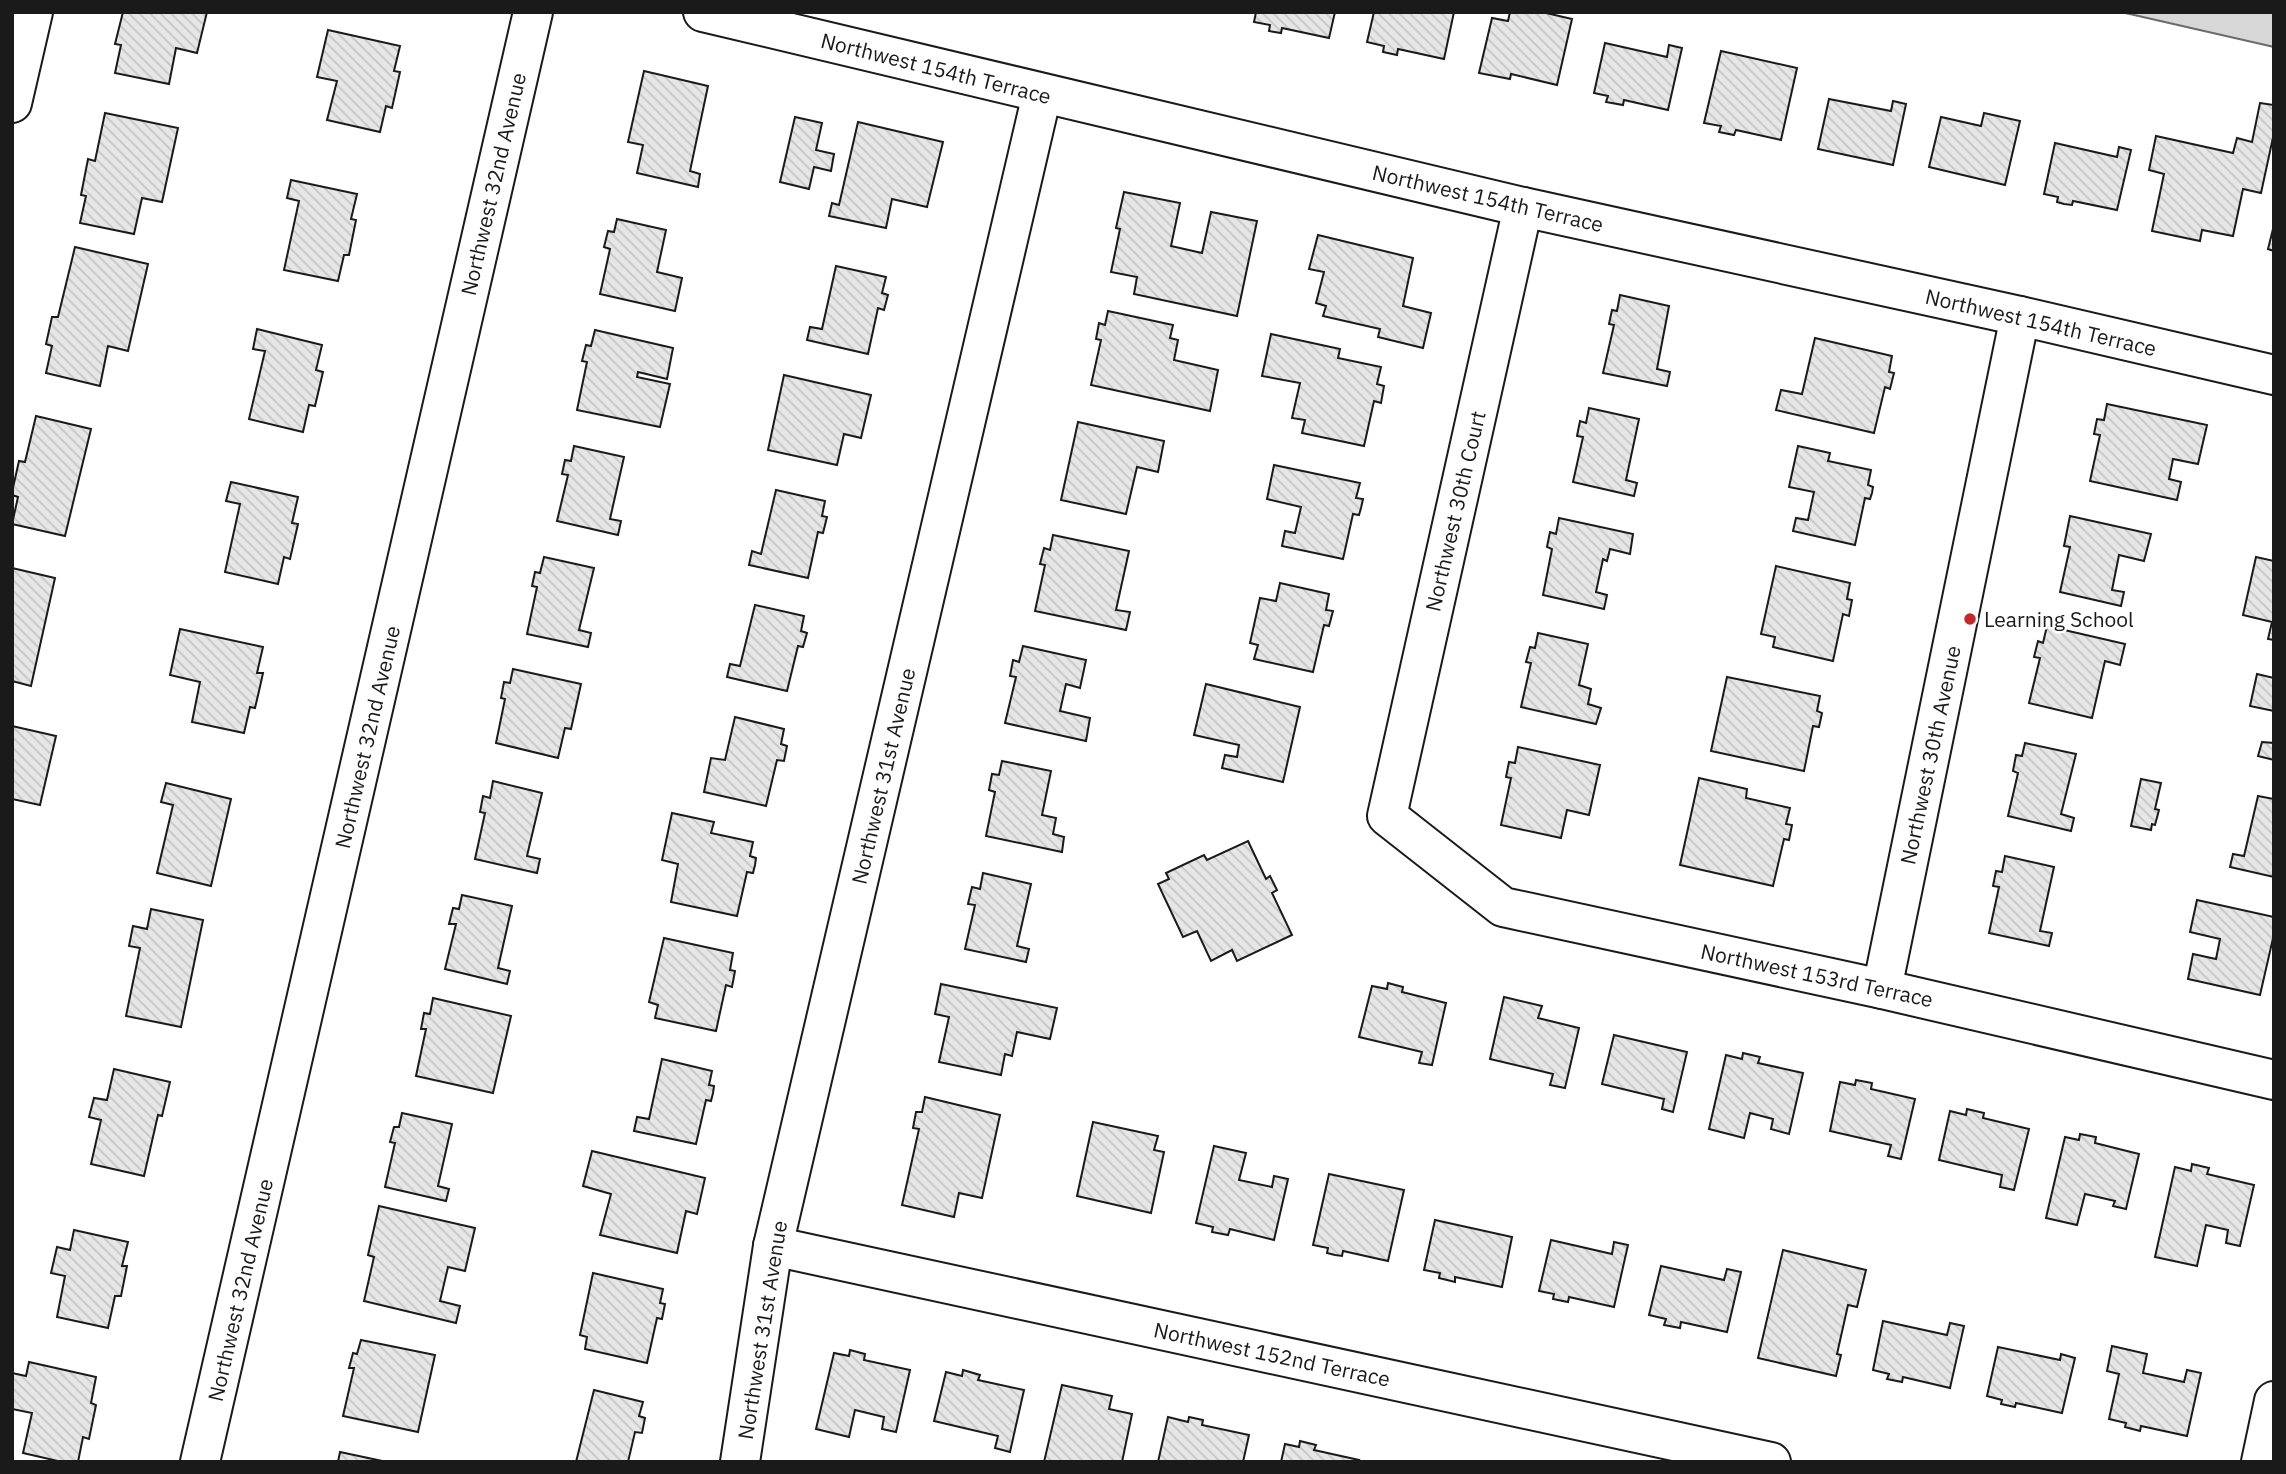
<svg xmlns="http://www.w3.org/2000/svg" width="2286" height="1474" font-family="'IBM Plex Sans',sans-serif">
	<style>
		.water { fill: #d7d7d7; stroke: #6a6a6a; stroke-width: 2 }
		.building { fill: url(#building-back-hatch); stroke: #1a1a1a; stroke-width: 2 }
		.lines { fill: none; stroke-linecap: round; stroke-linejoin: round }
		.minor-casing { stroke: #1a1a1a; stroke-width: 42 }
		.minor { stroke: #fff; stroke-width: 38 }
		.poi-dot { fill: #c62828; stroke: #fff; stroke-width: 2.5 }
		.labels { text-anchor: middle; dominant-baseline: central; stroke-width: 5; stroke-linejoin: round; paint-order: stroke }
		.street-label { font-size: 21px; fill: #1a1a1a; stroke: #fff }
		.poi-label { font-size: 21px; fill: #1a1a1a; stroke: #fff; text-anchor: start }
	</style>
	<defs>
		<pattern id="building-back-hatch" width="6" height="6" patternUnits="userSpaceOnUse" patternTransform="scale(1.75)"><rect width="6" height="6" fill="#e6e6e6"/><path d="M-1 5l2 2M0 0l6 6M5-1l2 2" fill="none" stroke="#c5c5c5"/></pattern>
	</defs>
	<rect width="100%" height="100%" fill="#fff"/>
	<polygon class="water" points="2121,12 2274,12 2274,47"/>
	<g class="building">
		<polygon points="123,12 207,12 197,53 176,48 169,84 115,73 121,45 115,44"/>
		<polygon points="1256,12 1335,12 1329,38 1282,28 1281,33 1269,31 1270,25 1254,22"/>
		<polygon points="1374,12 1454,12 1444,59 1398,49 1397,55 1383,52 1384,46 1367,42"/>
		<polygon points="1510,12 1542,12 1572,19 1557,85 1511,74 1510,79 1479,73 1492,18 1508,21"/>
		<polygon points="328,30 400,46 394,71 400,72 392,108 386,106 380,132 327,120 337,81 317,77"/>
		<polygon points="1605,43 1667,57 1669,45 1682,48 1668,110 1624,100 1623,105 1606,102 1608,96 1594,93"/>
		<polygon points="1721,51 1797,68 1781,140 1736,130 1734,135 1719,132 1721,126 1704,123"/>
		<polygon points="644,71 708,86 690,171 700,174 698,187 637,173 643,145 628,142"/>
		<polygon points="1829,99 1891,111 1893,101 1906,104 1893,165 1818,149"/>
		<polygon points="2260,103 2274,105 2274,133 2261,193 2243,189 2233,236 2202,230 2200,241 2152,231 2164,174 2149,170 2156,136 2233,153 2237,138 2252,142"/>
		<polygon points="105,113 178,128 162,202 142,198 134,234 80,223 86,196 81,195 88,159 95,161"/>
		<polygon points="1984,113 2020,121 2005,185 1929,167 1941,117 1981,126"/>
		<polygon points="795,117 822,123 816,150 834,154 831,171 814,167 809,189 780,182"/>
		<polygon points="858,122 943,142 927,207 892,199 886,228 829,216 832,203 839,205"/>
		<polygon points="2055,143 2117,157 2119,147 2131,150 2117,210 2073,201 2072,205 2064,204 2057,202 2058,197 2044,194"/>
		<polygon points="291,180 357,194 351,219 356,220 349,255 344,255 338,281 284,270 299,201 287,198"/>
		<polygon points="1124,192 1180,203 1171,246 1202,253 1211,212 1257,221 1237,316 1134,294 1137,277 1111,272 1120,229 1116,228"/>
		<polygon points="617,219 666,230 657,272 682,278 675,311 600,294 610,249 604,247 608,231 614,232"/>
		<polygon points="2274,225 2274,251 2268,249"/>
		<polygon points="1318,235 1413,258 1403,306 1431,313 1423,348 1378,337 1380,329 1323,316 1326,306 1316,303 1324,272 1309,269"/>
		<polygon points="75,247 148,264 128,351 108,346 100,386 46,373 52,346 46,344 52,317 58,317"/>
		<polygon points="836,266 886,277 882,293 888,295 884,310 878,308 868,354 807,340 810,327 822,329"/>
		<polygon points="1620,295 1669,306 1657,369 1670,372 1667,386 1603,373 1614,325 1609,324 1612,310 1617,311"/>
		<polygon points="1108,311 1173,325 1170,338 1178,340 1174,360 1218,370 1210,411 1091,385 1101,340 1096,339 1099,323 1105,325"/>
		<polygon points="257,329 322,345 316,370 323,372 315,406 309,405 303,432 249,419 265,351 253,349"/>
		<polygon points="595,330 673,348 667,379 638,372 637,377 670,384 660,427 577,410 587,362 582,361 586,345 591,346"/>
		<polygon points="1271,334 1340,349 1338,358 1381,367 1377,384 1384,386 1381,403 1374,401 1364,446 1302,433 1305,420 1292,418 1300,383 1262,376"/>
		<polygon points="1815,338 1892,356 1889,372 1894,373 1890,389 1885,387 1874,433 1776,410 1781,390 1802,394"/>
		<polygon points="784,375 871,395 861,438 844,434 837,465 768,450"/>
		<polygon points="2107,404 2207,425 2198,464 2173,459 2169,479 2181,482 2177,500 2090,481 2100,435 2094,434 2097,419 2104,420"/>
		<polygon points="1589,408 1639,419 1626,480 1637,483 1634,496 1573,482 1583,437 1577,436 1580,421 1586,423"/>
		<polygon points="36,416 91,429 65,536 12,524 18,497 12,495 12,492 19,461 25,462"/>
		<polygon points="1078,422 1164,441 1158,472 1137,467 1126,514 1061,500"/>
		<polygon points="574,446 624,457 610,519 621,521 618,535 557,521 568,475 562,474 565,460 571,461"/>
		<polygon points="1798,446 1830,453 1828,461 1871,470 1868,485 1873,487 1872,493 1870,499 1865,498 1855,545 1793,531 1796,518 1808,520 1814,492 1789,487"/>
		<polygon points="1274,465 1360,483 1356,498 1363,499 1361,508 1359,515 1353,514 1343,559 1282,546 1285,531 1295,533 1301,507 1267,499"/>
		<polygon points="231,482 298,497 292,523 298,524 290,559 284,557 278,584 225,572 240,504 226,501"/>
		<polygon points="776,490 825,501 822,516 827,517 823,533 818,532 808,578 749,565 752,551 761,554"/>
		<polygon points="2070,516 2151,534 2144,561 2119,555 2112,590 2124,592 2121,606 2060,592 2070,547 2064,546"/>
		<polygon points="1559,518 1633,534 1630,554 1610,549 1607,561 1603,559 1596,592 1607,595 1604,609 1543,595 1552,549 1547,547 1550,532 1556,534"/>
		<polygon points="1053,535 1129,551 1116,610 1130,612 1126,630 1035,611 1045,565 1040,564 1044,548 1050,550"/>
		<polygon points="544,557 594,568 579,630 591,633 588,647 527,634 537,587 532,586 535,572 540,573"/>
		<polygon points="2256,557 2274,561 2274,640 2268,639 2272,622 2243,615"/>
		<polygon points="1776,566 1850,583 1847,599 1852,600 1849,616 1843,614 1833,661 1773,647 1775,637 1761,634"/>
		<polygon points="12,568 55,578 31,686 12,681"/>
		<polygon points="1280,583 1329,594 1326,610 1333,611 1329,626 1324,625 1313,672 1254,659 1258,645 1250,643 1260,598 1276,601"/>
		<polygon points="755,605 804,616 801,631 807,633 803,647 798,646 787,691 727,677 730,664 740,666"/>
		<polygon points="2047,626 2125,644 2120,665 2105,661 2092,718 2029,703 2040,658 2034,657 2038,641 2043,643"/>
		<polygon points="180,629 263,647 257,673 263,673 259,691 255,708 250,707 244,733 192,722 200,682 170,675"/>
		<polygon points="1538,633 1588,644 1579,685 1591,689 1588,704 1601,708 1596,724 1521,707 1531,663 1526,662 1530,647 1535,648"/>
		<polygon points="1023,646 1086,660 1080,688 1066,684 1060,711 1090,718 1086,741 1005,723 1016,677 1010,676 1013,660 1019,662"/>
		<polygon points="513,669 581,684 571,729 565,728 558,758 496,743 505,699 501,698 504,682 510,683"/>
		<polygon points="2257,674 2274,678 2274,711 2250,706"/>
		<polygon points="1727,677 1820,696 1817,711 1822,713 1819,727 1813,726 1804,771 1711,751"/>
		<polygon points="1206,684 1300,707 1283,782 1222,768 1225,755 1237,757 1239,745 1194,735"/>
		<polygon points="735,717 784,729 781,744 787,746 784,761 777,760 766,806 704,792 711,758 725,760"/>
		<polygon points="12,726 56,736 40,805 12,799"/>
		<polygon points="2262,742 2274,743 2274,760 2258,756"/>
		<polygon points="2025,743 2076,754 2061,814 2074,818 2071,831 2008,816 2018,773 2013,771 2016,755 2022,756"/>
		<polygon points="1518,747 1600,765 1589,815 1567,810 1561,838 1501,825 1511,778 1506,777 1509,762 1515,763"/>
		<polygon points="1002,761 1051,771 1042,815 1056,818 1053,834 1064,837 1062,852 986,836 995,792 989,790 992,774 999,775"/>
		<polygon points="1699,778 1747,789 1746,798 1790,808 1786,824 1792,825 1789,840 1784,839 1773,886 1680,865"/>
		<polygon points="2141,779 2161,783 2155,809 2159,810 2155,825 2152,824 2151,830 2131,826"/>
		<polygon points="493,781 542,793 527,856 540,859 537,873 475,859 485,813 480,812 483,796 490,798"/>
		<polygon points="166,783 231,799 211,886 157,873 173,805 161,802"/>
		<polygon points="2258,796 2274,799 2274,877 2230,867 2233,854 2244,856"/>
		<polygon points="672,813 714,822 711,833 753,842 750,856 756,858 755,865 753,873 747,872 737,916 671,902 678,864 662,860"/>
		<polygon points="1248,841 1266,879 1270,876 1277,890 1272,893 1292,935 1237,961 1232,950 1211,961 1197,931 1183,937 1158,884 1169,879 1166,873 1204,855 1207,860"/>
		<polygon points="2005,856 2054,867 2040,931 2052,933 2049,946 1989,933 1999,887 1993,886 1996,871 2002,872"/>
		<polygon points="983,873 1031,884 1017,946 1029,949 1026,962 965,949 975,905 968,904 972,887 980,889"/>
		<polygon points="462,895 512,906 498,968 510,971 507,984 445,969 456,924 449,924 453,908 459,909"/>
		<polygon points="2197,900 2274,917 2274,934 2260,995 2188,979 2193,954 2216,959 2220,939 2190,932"/>
		<polygon points="151,909 203,920 181,1027 126,1016 140,948 129,946 133,926 147,929"/>
		<polygon points="664,938 733,953 730,970 735,971 732,987 726,985 716,1031 655,1018 658,1005 649,1002"/>
		<polygon points="1388,983 1403,987 1402,992 1446,1003 1432,1065 1419,1063 1422,1052 1359,1037 1372,986 1387,989"/>
		<polygon points="941,984 1057,1008 1050,1039 1017,1032 1012,1056 1005,1054 1001,1075 939,1062 949,1017 935,1014"/>
		<polygon points="1504,997 1542,1006 1538,1018 1579,1028 1565,1088 1550,1085 1553,1074 1490,1059"/>
		<polygon points="433,998 511,1016 493,1093 416,1076 426,1029 421,1029 424,1013 430,1014"/>
		<polygon points="1614,1035 1687,1052 1673,1112 1662,1109 1664,1099 1602,1084"/>
		<polygon points="1743,1053 1760,1057 1758,1063 1803,1073 1789,1134 1771,1129 1773,1119 1750,1113 1744,1138 1709,1129 1726,1055 1742,1059"/>
		<polygon points="662,1059 712,1071 709,1085 714,1086 713,1093 711,1101 706,1100 696,1144 634,1131 637,1117 649,1119"/>
		<polygon points="114,1069 170,1082 162,1116 158,1115 144,1176 91,1164 101,1120 89,1117 94,1098 107,1100"/>
		<polygon points="1856,1080 1872,1083 1871,1089 1915,1099 1901,1159 1888,1156 1891,1145 1830,1131 1840,1082 1855,1085"/>
		<polygon points="925,1097 1000,1115 982,1198 959,1193 954,1217 902,1205 919,1129 913,1128 916,1112 922,1112"/>
		<polygon points="1967,1109 1984,1113 1983,1118 2029,1129 2014,1190 2000,1187 2002,1175 1939,1160 1950,1111 1966,1115"/>
		<polygon points="402,1113 452,1124 438,1186 449,1189 446,1201 385,1187 395,1143 390,1142 394,1127 399,1127"/>
		<polygon points="1093,1122 1158,1136 1154,1150 1164,1152 1151,1213 1077,1196"/>
		<polygon points="2080,1134 2096,1137 2095,1143 2139,1154 2126,1209 2113,1206 2115,1201 2085,1194 2077,1225 2046,1218 2065,1137 2079,1140"/>
		<polygon points="1214,1146 1246,1153 1239,1180 1272,1187 1274,1176 1288,1179 1274,1240 1230,1229 1228,1235 1212,1232 1213,1227 1196,1223"/>
		<polygon points="592,1151 705,1178 697,1214 686,1211 677,1253 600,1235 611,1194 583,1186"/>
		<polygon points="2192,1164 2209,1168 2207,1174 2254,1185 2240,1246 2226,1243 2228,1230 2206,1225 2197,1266 2155,1257 2175,1167 2191,1171"/>
		<polygon points="1329,1174 1404,1190 1388,1261 1343,1251 1342,1256 1335,1255 1327,1253 1328,1248 1313,1245"/>
		<polygon points="379,1206 475,1228 465,1271 448,1267 440,1301 460,1306 456,1323 364,1301 374,1257 368,1255"/>
		<polygon points="1435,1220 1512,1237 1502,1287 1455,1277 1455,1282 1439,1278 1440,1273 1424,1270"/>
		<polygon points="74,1230 128,1242 122,1266 127,1266 121,1296 115,1296 108,1328 57,1317 65,1276 51,1273 57,1247 70,1250"/>
		<polygon points="1551,1240 1612,1254 1614,1242 1628,1245 1614,1307 1569,1297 1568,1302 1553,1299 1554,1294 1539,1291"/>
		<polygon points="1783,1250 1866,1270 1857,1307 1848,1305 1837,1354 1841,1355 1836,1376 1758,1358"/>
		<polygon points="1661,1266 1724,1280 1727,1269 1741,1272 1727,1332 1681,1322 1680,1328 1664,1325 1666,1319 1649,1315"/>
		<polygon points="593,1273 663,1289 660,1303 665,1304 662,1319 657,1318 647,1363 585,1349 587,1337 580,1335"/>
		<polygon points="1883,1321 1947,1335 1950,1323 1964,1326 1950,1388 1903,1377 1902,1382 1887,1379 1889,1374 1873,1370"/>
		<polygon points="361,1340 435,1355 418,1432 343,1416 354,1368 349,1368 353,1353 357,1354"/>
		<polygon points="2112,1346 2147,1354 2143,1373 2184,1382 2187,1370 2201,1373 2187,1436 2141,1426 2140,1431 2125,1427 2126,1423 2109,1419 2119,1374 2107,1371"/>
		<polygon points="1998,1347 2060,1360 2061,1354 2075,1358 2062,1413 2016,1403 2015,1407 2001,1404 2002,1400 1987,1396"/>
		<polygon points="850,1350 865,1354 864,1360 910,1370 896,1432 882,1429 884,1417 855,1410 849,1437 816,1429 834,1353 849,1356"/>
		<polygon points="29,1362 96,1377 91,1403 96,1405 89,1439 83,1437 78,1462 62,1462 23,1453 32,1413 12,1409 12,1373 26,1376"/>
		<polygon points="963,1370 980,1375 978,1380 1024,1390 1010,1452 995,1448 998,1436 934,1421 946,1372 962,1376"/>
		<polygon points="1062,1385 1112,1396 1109,1409 1132,1414 1122,1462 1044,1462"/>
		<polygon points="594,1390 643,1402 639,1416 645,1418 642,1433 635,1432 628,1462 576,1462"/>
		<polygon points="1168,1417 1188,1422 1189,1417 1203,1420 1202,1425 1249,1435 1243,1462 1158,1462"/>
		<polygon points="1300,1441 1316,1445 1314,1450 1359,1460 1358,1462 1281,1462 1285,1444 1299,1447"/>
		<polygon points="340,1452 387,1462 338,1462"/>
	</g>
	<g class="lines">
		<defs>
			<g id="minor">
				<polyline points="703,12 1523,207 2020,316 2274,375"/>
				<polyline points="12,103 33,12"/>
				<polyline points="1523,207 1387,816 1503,907 1882,989 2274,1080"/>
				<polyline points="1882,989 2020,316"/>
				<polyline points="773,1246 1771,1462"/>
				<polyline points="200,1462 533,12"/>
				<polyline points="740,1462 773,1246 1042,94"/>
				<polyline points="2261,1462 2274,1401"/>
			</g>
		</defs>
		<use href="#minor" class="minor-casing"/>
		<use href="#minor" class="minor"/>
	</g>
	<circle class="poi-dot" cx="1970" cy="619" r="7"/>
	<g class="labels">
		<g class="street-label">
			<text transform="translate(936 68) rotate(14)">Northwest 154th Terrace</text>
			<text transform="translate(493 184) rotate(-77)">Northwest 32nd Avenue</text>
			<text transform="translate(1488 198) rotate(13)">Northwest 154th Terrace</text>
			<text transform="translate(2041 322) rotate(13)">Northwest 154th Terrace</text>
			<text transform="translate(1455 511) rotate(-77)">Northwest 30th Court</text>
			<text transform="translate(367 737) rotate(-77)">Northwest 32nd Avenue</text>
			<text transform="translate(1930 755) rotate(-78)">Northwest 30th Avenue</text>
			<text transform="translate(883 776) rotate(-77)">Northwest 31st Avenue</text>
			<text transform="translate(1817 975) rotate(12)">Northwest 153rd Terrace</text>
			<text transform="translate(240 1290) rotate(-77)">Northwest 32nd Avenue</text>
			<text transform="translate(762 1330) rotate(-81)">Northwest 31st Avenue</text>
			<text transform="translate(1272 1354) rotate(12)">Northwest 152nd Terrace</text>
		</g>
		<g class="poi-label">
			<text x="1984" y="619">Learning School</text>
		</g>
	</g>
	<rect width="2286" height="1474" fill="none" stroke="#1a1a1a" stroke-width="28"/>
</svg>
